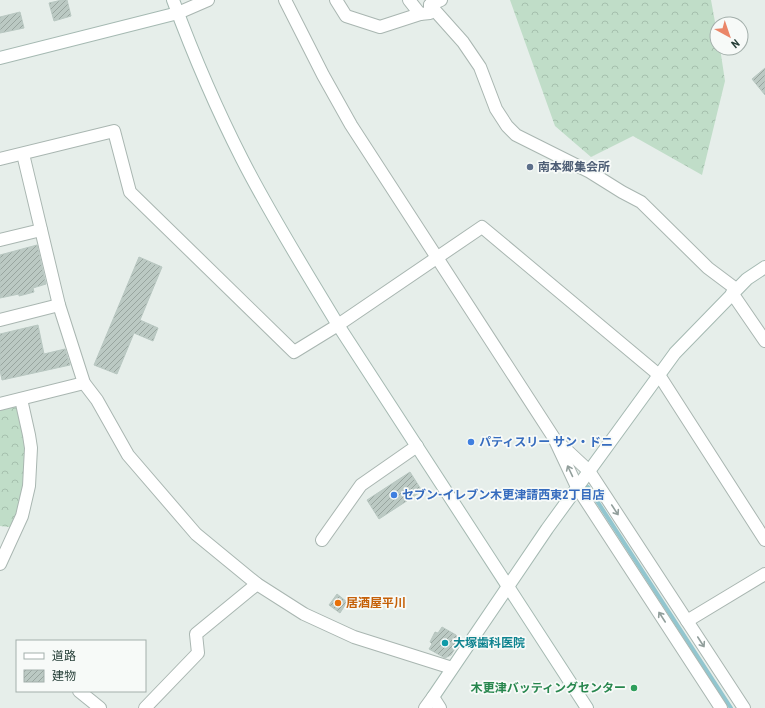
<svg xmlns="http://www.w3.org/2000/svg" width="765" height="708" font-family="'Roboto Condensed','Noto Sans JP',sans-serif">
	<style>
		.forest { fill: url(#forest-crowns) }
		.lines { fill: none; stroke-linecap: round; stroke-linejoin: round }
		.stream { stroke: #92c6cf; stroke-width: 4 }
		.building { fill: url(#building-hatch); stroke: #b8c7c1 }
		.street-casing { stroke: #a9b6b1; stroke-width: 14 }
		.secondary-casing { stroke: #a5b9b2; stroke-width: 14 }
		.street { stroke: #fff; stroke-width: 12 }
		.secondary { stroke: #fff; stroke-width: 12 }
		.oneway { stroke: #929f9c }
		.service-dot { fill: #5c6f8a; stroke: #f7faf8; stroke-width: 1.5 }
		.shop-dot { fill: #3f7fe0; stroke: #f7faf8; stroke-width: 1.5 }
		.food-dot { fill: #e8710a; stroke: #f7faf8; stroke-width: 1.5 }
		.culture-dot { fill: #0f9aa8; stroke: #f7faf8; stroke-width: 1.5 }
		.leisure-dot { fill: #2e9e5b; stroke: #f7faf8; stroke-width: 1.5 }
		.labels { text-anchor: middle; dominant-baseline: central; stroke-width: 3.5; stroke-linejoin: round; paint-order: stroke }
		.service-label { font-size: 12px; font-weight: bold; fill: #4e5e75; stroke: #f7faf8; text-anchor: start }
		.shop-label { font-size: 12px; font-weight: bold; fill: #366cbe; stroke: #f7faf8; text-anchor: start }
		.food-label { font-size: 12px; font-weight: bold; fill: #c56008; stroke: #f7faf8; text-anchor: start }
		.culture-label { font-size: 12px; font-weight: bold; fill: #0d838f; stroke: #f7faf8; text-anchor: start }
		.leisure-label { font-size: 12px; font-weight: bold; fill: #27864d; stroke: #f7faf8; text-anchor: end }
	</style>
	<defs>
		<pattern id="forest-crowns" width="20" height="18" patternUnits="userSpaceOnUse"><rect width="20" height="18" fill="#c0ddc8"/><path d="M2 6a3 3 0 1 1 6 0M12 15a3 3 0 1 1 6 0" fill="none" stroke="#a5bfad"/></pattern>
		<pattern id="building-hatch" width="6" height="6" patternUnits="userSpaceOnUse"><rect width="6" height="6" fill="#bbc9c3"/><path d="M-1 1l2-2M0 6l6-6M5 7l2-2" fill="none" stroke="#98a59f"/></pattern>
	</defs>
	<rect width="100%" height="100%" fill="#e6eeea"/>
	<g class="forest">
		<polygon points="510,0 711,0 717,33 717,48 720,48 725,81 702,175 633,136 591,157 555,126"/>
		<polygon points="21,399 31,448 17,528 0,526 0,404"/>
	</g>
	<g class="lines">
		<polyline class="stream" points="588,487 731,708"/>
	</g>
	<g class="building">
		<polygon points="62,0 67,0 71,16 54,21 49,3"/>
		<polygon points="20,12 24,28 0,33 0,17"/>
		<polygon points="765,68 765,95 752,79"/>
		<polygon points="37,245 46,284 33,288 34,292 19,296 19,294 0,298 0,255"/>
		<polygon points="139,257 162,267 140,320 158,328 153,341 134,333 117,374 94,365"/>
		<polygon points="38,325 44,354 65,349 70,365 2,380 0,370 0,334"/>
		<polygon points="410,472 422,491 379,519 367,500"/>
		<polygon points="337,594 347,602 340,613 329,605"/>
		<polygon points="442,627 456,635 459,642 451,655 445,658 429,649 432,644 430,642 435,632 438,633"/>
	</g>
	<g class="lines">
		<defs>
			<g id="street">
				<polyline points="285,0 323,75 351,125 554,438 577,487 721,708"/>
				<polyline points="336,0 346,16 380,27 420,14 430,13 430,5 441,0"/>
				<polyline points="409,0 420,14"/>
				<polyline points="430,5 463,42 480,67 496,109 507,126 516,135 590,172 622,192 641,202 708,268 736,289"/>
				<polyline points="178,13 208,0"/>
				<polyline points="23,154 59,305 84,383 97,400 128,455 196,534 257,584 304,614 354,637 452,668"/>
				<polyline points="0,159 114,131 130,192 294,352 338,325 482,227 659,375 765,540"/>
				<polyline points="0,240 41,230"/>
				<polyline points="732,293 765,341"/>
				<polyline points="0,320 59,305"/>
				<polyline points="0,404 84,383"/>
				<polyline points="559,443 589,471 744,708"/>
				<polyline points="322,540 361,485 417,446"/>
				<polyline points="0,564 22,516 29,486 31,448 29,435 21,399"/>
				<polyline points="687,621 765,574"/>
				<polyline points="79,691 100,708"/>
				<polyline points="145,708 198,653 196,634 257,584"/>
				<polyline points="425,708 433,697 440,708"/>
			</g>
			<g id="secondary">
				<path d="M173 0C193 54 216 108 242 159 271 216 305 270 338 325L587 708"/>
				<polyline points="0,58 178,13"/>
				<polyline points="433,697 547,529 675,353 747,279 765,267"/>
			</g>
		</defs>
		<use href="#street" class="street-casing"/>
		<use href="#secondary" class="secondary-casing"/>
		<use href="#street" class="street"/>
		<use href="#secondary" class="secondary"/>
	</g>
	<defs><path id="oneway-shaft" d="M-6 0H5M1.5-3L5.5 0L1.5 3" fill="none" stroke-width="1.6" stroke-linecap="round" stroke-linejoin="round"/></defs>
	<g class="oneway">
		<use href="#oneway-shaft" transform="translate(570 471) rotate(-115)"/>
		<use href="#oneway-shaft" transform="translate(615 510) rotate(57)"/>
		<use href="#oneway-shaft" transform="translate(662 617) rotate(-123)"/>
		<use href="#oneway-shaft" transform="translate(701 642) rotate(57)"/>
	</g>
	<circle class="service-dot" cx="530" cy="167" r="4"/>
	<g class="shop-dot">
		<circle cx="471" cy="442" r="4"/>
		<circle cx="394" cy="495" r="4"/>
	</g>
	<circle class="food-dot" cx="338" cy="603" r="4"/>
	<circle class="culture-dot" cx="445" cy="643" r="4"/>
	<circle class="leisure-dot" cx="634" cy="688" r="4"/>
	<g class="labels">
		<g class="service-label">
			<text x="538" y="167">南本郷集会所</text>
		</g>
		<g class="shop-label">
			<text x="479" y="442">パティスリー サン・ドニ</text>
			<text x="402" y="495">セブン-イレブン木更津請西東2丁目店</text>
		</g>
		<g class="food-label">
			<text x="346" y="603">居酒屋平川</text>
		</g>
		<g class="culture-label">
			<text x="453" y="643">大塚歯科医院</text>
		</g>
		<g class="leisure-label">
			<text x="626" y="688">木更津バッティングセンター</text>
		</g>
	</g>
	<rect x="16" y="640" width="130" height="52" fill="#f7faf8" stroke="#a3afab"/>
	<rect x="24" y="653" width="20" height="6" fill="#ffffff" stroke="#a3afab"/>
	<text x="52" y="660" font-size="12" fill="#263f38">道路</text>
	<rect x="24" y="670" width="20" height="12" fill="url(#building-hatch)" stroke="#a3afab"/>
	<text x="52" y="680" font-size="12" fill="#263f38">建物</text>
	<g transform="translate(729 36) rotate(140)"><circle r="19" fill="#f7faf8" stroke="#a3afab"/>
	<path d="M0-3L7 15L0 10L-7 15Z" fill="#ea8668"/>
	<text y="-6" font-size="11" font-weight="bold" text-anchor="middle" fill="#263f38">N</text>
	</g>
</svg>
